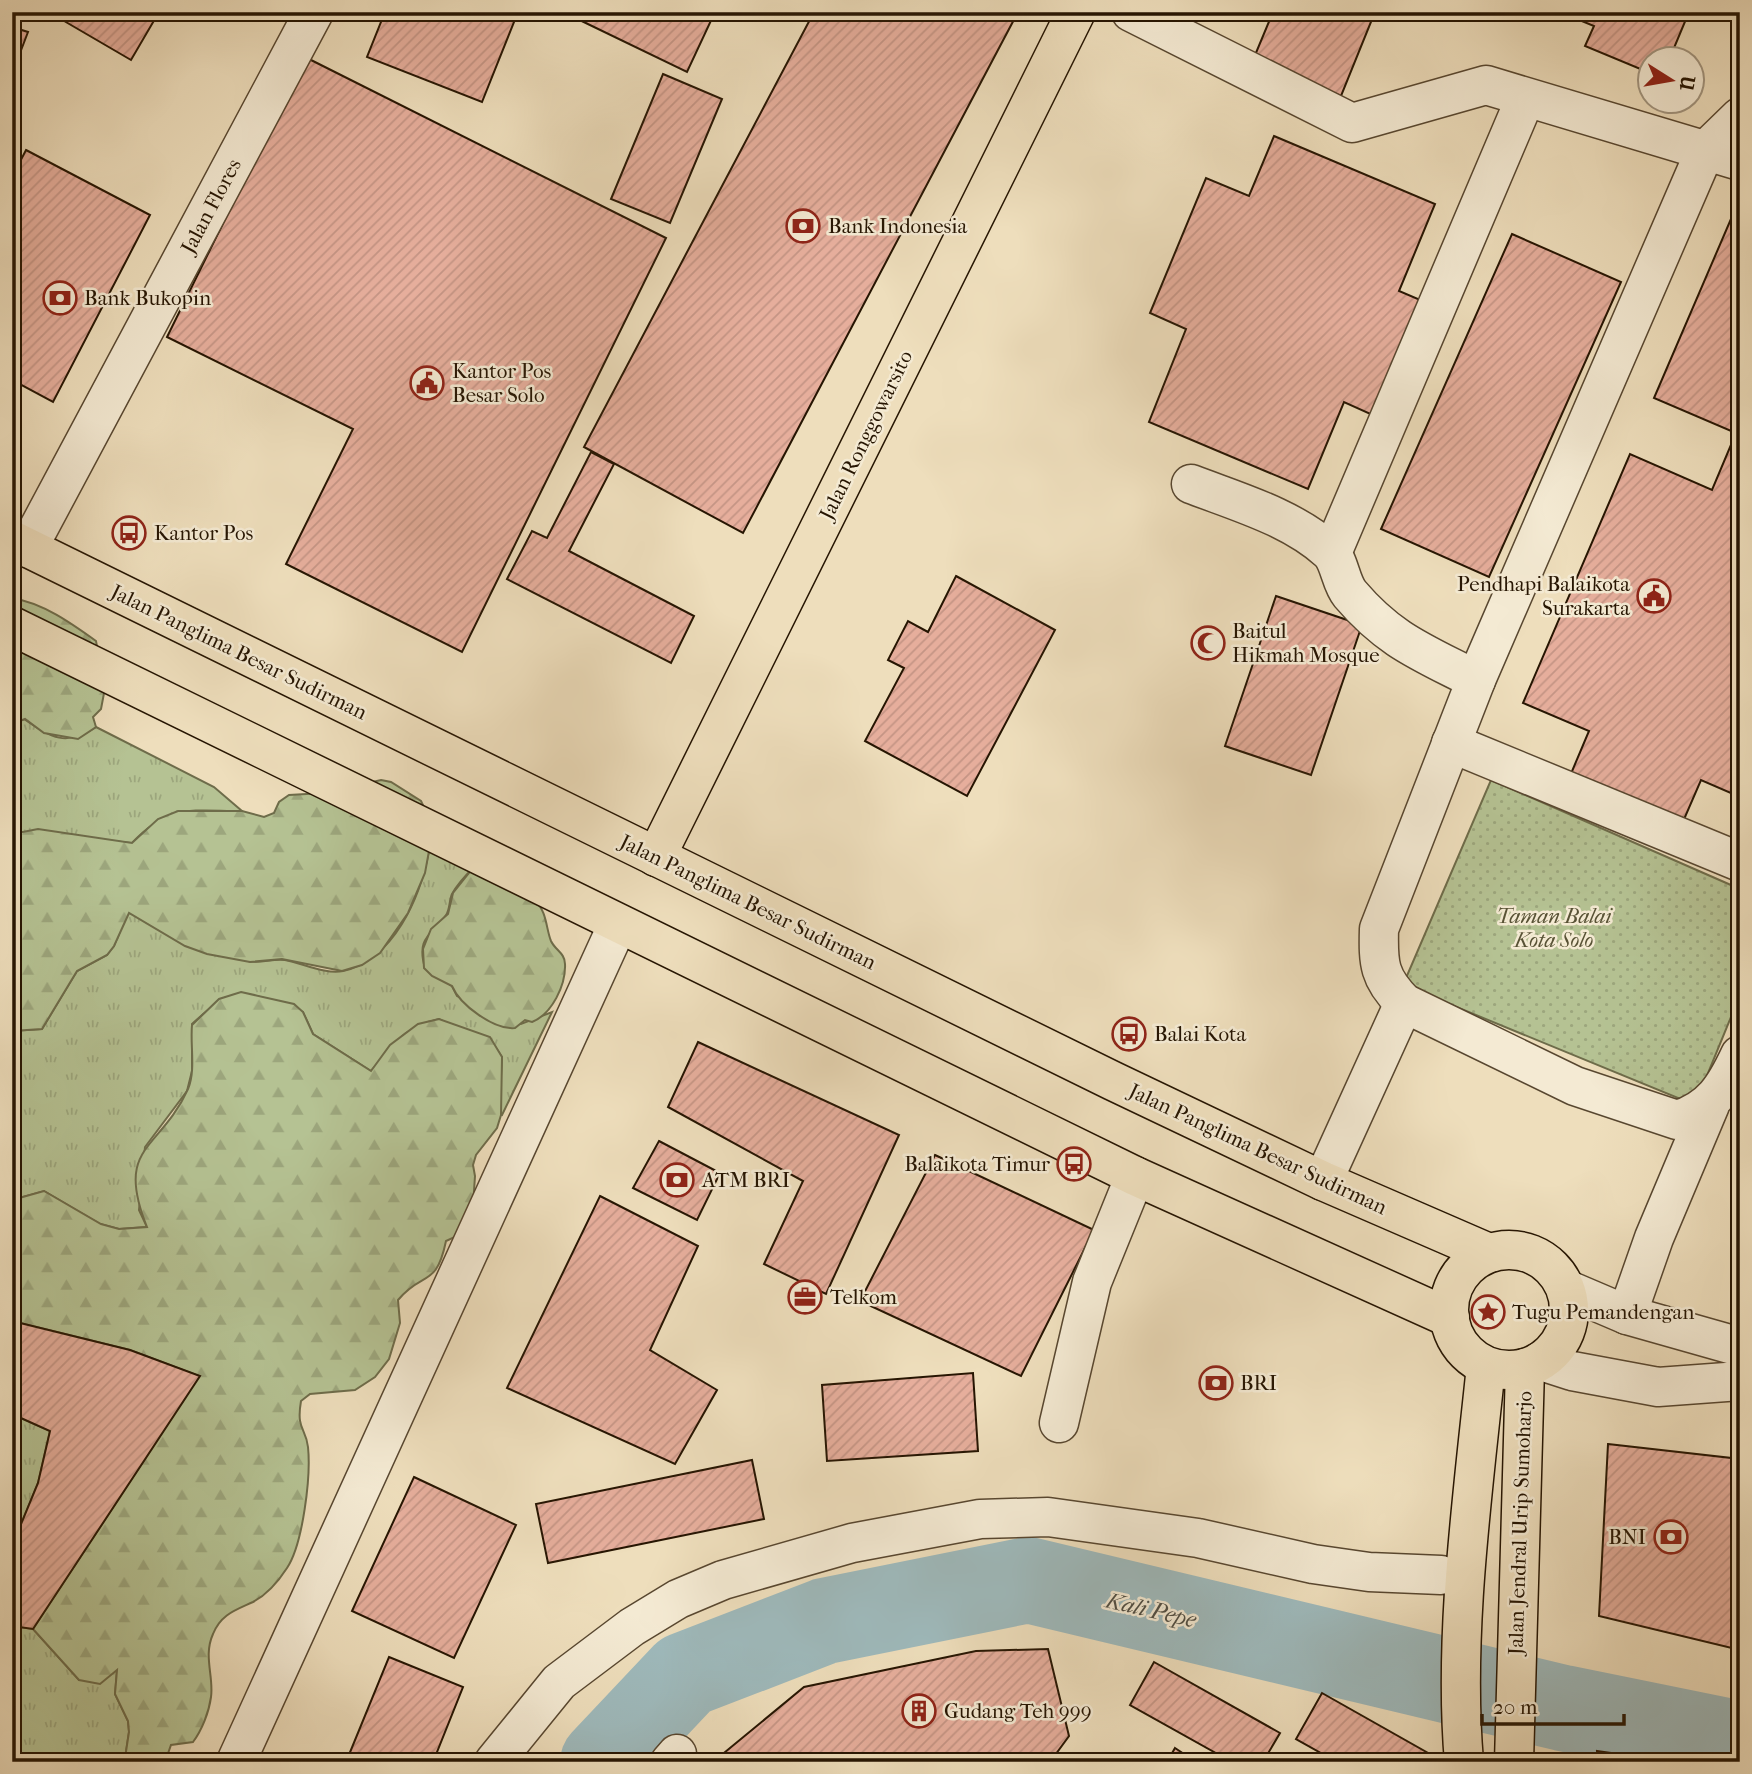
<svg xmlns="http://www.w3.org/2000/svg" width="1752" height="1774" font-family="'IM FELL French Canon',serif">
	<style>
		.grass { fill: url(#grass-tufts); stroke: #6e6c4a; stroke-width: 2 }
		.forest { fill: url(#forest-firs); stroke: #6e6c4a; stroke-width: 2 }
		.park { fill: url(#park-dots); stroke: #6e6c4a; stroke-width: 2 }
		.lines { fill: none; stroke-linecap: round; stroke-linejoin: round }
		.river { stroke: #9eb9bb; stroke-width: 86 }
		.building { fill: url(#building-hatch); stroke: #261502; stroke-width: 2 }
		.minor-casing { stroke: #584730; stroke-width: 41 }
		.major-casing { stroke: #261502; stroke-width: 41 }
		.minor { stroke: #f4ead3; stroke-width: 38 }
		.major { stroke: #eedebc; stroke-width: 38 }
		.labels { text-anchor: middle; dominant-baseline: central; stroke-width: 5; stroke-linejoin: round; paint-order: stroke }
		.street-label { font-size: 21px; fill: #261502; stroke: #f4ead3 }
		.poi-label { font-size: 21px; fill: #261502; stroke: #f4ead3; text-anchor: start }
		.park-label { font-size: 21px; font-style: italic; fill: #585235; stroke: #f4ead3 }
		.water-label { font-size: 23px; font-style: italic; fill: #504e43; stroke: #f4ead3 }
	</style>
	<defs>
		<pattern id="grass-tufts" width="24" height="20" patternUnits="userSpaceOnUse" patternTransform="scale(1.75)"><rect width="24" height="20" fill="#b5c293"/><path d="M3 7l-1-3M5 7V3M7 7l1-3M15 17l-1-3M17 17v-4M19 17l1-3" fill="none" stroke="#9ca67d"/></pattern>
		<pattern id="forest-firs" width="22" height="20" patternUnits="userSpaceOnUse" patternTransform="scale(1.75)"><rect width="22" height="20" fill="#b5c293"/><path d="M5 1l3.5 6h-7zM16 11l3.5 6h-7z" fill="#9ca67d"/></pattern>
		<pattern id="park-dots" width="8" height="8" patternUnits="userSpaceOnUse" patternTransform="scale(1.75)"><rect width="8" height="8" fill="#b5c293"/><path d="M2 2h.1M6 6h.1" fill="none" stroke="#9ca67d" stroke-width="1.8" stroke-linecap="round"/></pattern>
		<pattern id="building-hatch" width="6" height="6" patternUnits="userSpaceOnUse" patternTransform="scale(1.75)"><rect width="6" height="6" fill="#e6ae9c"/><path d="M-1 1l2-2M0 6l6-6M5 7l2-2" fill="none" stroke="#c59585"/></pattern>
	</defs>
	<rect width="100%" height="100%" fill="#eedebc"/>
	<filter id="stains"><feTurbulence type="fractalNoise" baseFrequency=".00286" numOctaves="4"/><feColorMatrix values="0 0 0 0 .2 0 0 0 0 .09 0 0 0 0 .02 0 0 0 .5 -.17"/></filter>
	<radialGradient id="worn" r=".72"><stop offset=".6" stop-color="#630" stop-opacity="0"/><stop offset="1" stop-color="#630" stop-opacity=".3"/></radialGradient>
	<g class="grass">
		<path d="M24 719C52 738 66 747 96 727L214 787 242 811C191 811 170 803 132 843L21 832 12 834V724Z"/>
		<path d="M429 851 473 868C465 876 457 885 452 894 449 901 450 910 446 915 431 936 416 937 425 968L452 986 457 996 521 1024 552 1012 502 1115 499 1114 502 1057 496 1048 439 1019C400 1029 396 1043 371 1071L313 1034 303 1012C244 993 241 979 192 1024V1071L187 1091 145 1147 139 1210 147 1227 119 1229 100 1224 44 1191 12 1200V1031L42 1029 77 971 107 955 114 946 128 912C164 930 209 952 248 961 260 964 273 958 285 960 302 963 326 975 343 971 394 959 420 898 429 851Z"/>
		<polygon points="12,1414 50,1431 38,1483 12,1546"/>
		<polygon points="12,1626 33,1629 79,1680 117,1670 115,1694 128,1721 129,1732 125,1758 127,1762 12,1762"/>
	</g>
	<g class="forest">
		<path d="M12 598C43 603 71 623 96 641L105 688 101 709 93 717 96 727 78 739 44 733 25 719 12 724Z"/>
		<polygon points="381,780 391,782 421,801 429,818 429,851 425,873 408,913 380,953 362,965 342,971 282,959 250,962 207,954 185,946 129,913 114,946 107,955 77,971 42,1029 12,1031 12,834 38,829 132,843 158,819 178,811 242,811 264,817 274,813 279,802 289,795 324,793"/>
		<path d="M473 868C492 878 520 887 535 901 547 911 546 929 551 941 555 950 565 953 565 964 566 985 552 1014 532 1022L525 1020 515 1028C494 1030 460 1005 452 986L432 976 424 968 423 949 431 929 448 914 453 893Z"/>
		<path d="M241 992 294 1004 303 1012 313 1034 371 1071 390 1045 418 1024 439 1019 490 1037 502 1057 501 1115 497 1128 476 1155 473 1165 475 1176 472 1220 457 1236 446 1241C436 1289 423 1270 398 1300L400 1323 389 1359 375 1377 355 1390 310 1394 301 1401C296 1430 306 1428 308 1447 311 1476 303 1544 287 1568 278 1582 268 1594 253 1602 236 1610 221 1614 213 1634 203 1656 214 1677 211 1697 209 1712 202 1730 193 1742L171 1745 165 1762H127L125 1758 129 1732 128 1721 115 1694 117 1670 100 1684 79 1680 33 1629 199 1376 130 1350 12 1321V1200L44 1191 101 1224 119 1229 147 1227C114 1145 160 1151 188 1089 196 1070 190 1045 192 1025L219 999Z"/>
	</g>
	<polygon class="park" points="1491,780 1740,889 1740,995 1695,1105 1403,985"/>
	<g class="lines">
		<polyline class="river" points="603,1762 685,1675 825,1621 1028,1580 1563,1708 1740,1744"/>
	</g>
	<g class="building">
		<polygon points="63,12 159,12 131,60 59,18"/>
		<polygon points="385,12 518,12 482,102 367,57"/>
		<polygon points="563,12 715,12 687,72"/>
		<polygon points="814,12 1018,12 743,533 584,447"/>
		<polygon points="1273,12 1375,12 1341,96 1253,60"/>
		<polygon points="1560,12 1689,12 1669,60 1650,60 1650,73 1585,46 1594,26"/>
		<polygon points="12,27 28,32 12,74"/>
		<polygon points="305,57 666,238 462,652 286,564 353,429 167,337"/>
		<polygon points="663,74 722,99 670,223 611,199"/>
		<polygon points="1274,136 1435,204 1399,291 1425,302 1377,417 1344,402 1308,489 1149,422 1186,329 1150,313 1206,178 1249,196"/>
		<polygon points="26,150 150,215 53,402 12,380 12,177"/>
		<polygon points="1740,198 1740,797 1701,780 1682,824 1570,776 1589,731 1523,703 1630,454 1712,490 1736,433 1654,398"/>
		<polygon points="1512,234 1621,282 1489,577 1381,529"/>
		<polygon points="591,452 614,464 569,551 694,616 671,663 507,579 532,531 547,538"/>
		<polygon points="956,576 1055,630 967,796 865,741 904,668 888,660 908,621 928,632"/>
		<polygon points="1276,596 1362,625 1311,775 1225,746"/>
		<polygon points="698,1042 899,1135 826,1294 764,1264 803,1181 668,1107"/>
		<polygon points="659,1141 720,1173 697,1220 633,1188"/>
		<polygon points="935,1155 1094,1230 1021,1376 860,1301"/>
		<polygon points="600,1196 698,1246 650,1350 717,1390 675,1464 507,1388"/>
		<polygon points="12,1321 130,1350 200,1376 33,1629 12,1626 12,1546 38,1483 50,1431 12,1414"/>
		<polygon points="973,1373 978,1451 827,1461 822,1385"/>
		<polygon points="1608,1444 1740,1459 1740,1650 1599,1616"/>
		<polygon points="752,1460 764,1519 548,1563 536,1504"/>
		<polygon points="414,1477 516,1525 454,1658 352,1611"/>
		<polygon points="1048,1649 1069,1736 1050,1762 713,1762 804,1687 976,1651"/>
		<polygon points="389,1657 463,1687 433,1762 346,1762"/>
		<polygon points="1154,1662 1280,1733 1263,1762 1232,1762 1130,1705"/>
		<polygon points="1322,1693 1444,1762 1337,1762 1296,1739"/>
		<polygon points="1175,1748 1196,1762 1167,1762"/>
		<polygon points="1597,1751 1675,1762 1598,1762"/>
	</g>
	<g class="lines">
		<defs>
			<g id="minor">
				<polyline points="1131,12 1352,123 1486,85 1740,161"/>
				<path d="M1191 484C1238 502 1291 517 1329 551 1340 561 1340 582 1350 594 1390 641 1422 652 1476 680L1379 929C1378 964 1379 978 1404 1003L1575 1086 1677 1120C1712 1109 1725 1087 1740 1055"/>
				<polyline points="28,548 314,12"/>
				<polyline points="1332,553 1525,99"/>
				<polyline points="1476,680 1705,151 1740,117"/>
				<polyline points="1451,743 1740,862"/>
				<polyline points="1323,1181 1404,1003"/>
				<polyline points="1566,1289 1627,1315 1740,1347"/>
				<polyline points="1627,1315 1654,1238 1710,1105"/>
				<polyline points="1541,1361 1572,1371 1658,1387 1740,1381"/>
				<polyline points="1059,1423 1092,1282 1135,1176"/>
				<polyline points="236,1762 618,924"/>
				<polyline points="494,1762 559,1682 632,1627 678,1599 723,1580 852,1543 980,1519 1048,1517 1198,1538 1313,1564 1369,1572 1441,1575"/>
				<polyline points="670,1762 677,1754"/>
			</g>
			<g id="major">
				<polyline points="12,540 1113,1081 1323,1181 1489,1253"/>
				<polyline points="12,626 1135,1176 1450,1318"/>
				<polyline points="656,857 1076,12"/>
				<circle cx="1509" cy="1310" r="60"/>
				<path d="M1464 1762C1453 1635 1473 1493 1486 1366"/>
				<polyline points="1514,1762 1525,1368"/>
			</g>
		</defs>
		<use href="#minor" class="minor-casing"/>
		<use href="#major" class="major-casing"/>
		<use href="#minor" class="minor"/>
		<use href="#major" class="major"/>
	</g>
	<defs>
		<symbol id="bank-ring" viewBox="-11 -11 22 22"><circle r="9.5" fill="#f4ead3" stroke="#8f2418" stroke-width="1.5"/><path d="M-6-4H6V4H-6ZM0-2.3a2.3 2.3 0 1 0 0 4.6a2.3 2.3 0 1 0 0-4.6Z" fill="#8f2418"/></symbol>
		<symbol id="civic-ring" viewBox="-11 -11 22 22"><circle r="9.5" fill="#f4ead3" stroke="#8f2418" stroke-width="1.5"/><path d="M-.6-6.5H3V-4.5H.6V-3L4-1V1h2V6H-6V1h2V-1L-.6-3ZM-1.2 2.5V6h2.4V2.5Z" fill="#8f2418"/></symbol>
		<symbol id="bus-ring" viewBox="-11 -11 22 22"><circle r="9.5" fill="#f4ead3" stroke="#8f2418" stroke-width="1.5"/><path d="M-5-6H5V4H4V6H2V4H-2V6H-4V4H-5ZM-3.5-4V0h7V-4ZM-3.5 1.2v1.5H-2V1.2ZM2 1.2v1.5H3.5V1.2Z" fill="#8f2418"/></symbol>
		<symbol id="mosque-ring" viewBox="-11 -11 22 22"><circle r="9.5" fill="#f4ead3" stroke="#8f2418" stroke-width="1.5"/><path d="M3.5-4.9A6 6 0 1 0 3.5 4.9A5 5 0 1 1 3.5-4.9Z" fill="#8f2418"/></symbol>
		<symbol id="office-ring" viewBox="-11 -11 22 22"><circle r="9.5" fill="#f4ead3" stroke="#8f2418" stroke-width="1.5"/><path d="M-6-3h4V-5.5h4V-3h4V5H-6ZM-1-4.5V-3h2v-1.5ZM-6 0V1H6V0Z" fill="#8f2418"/></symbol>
		<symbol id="sight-ring" viewBox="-11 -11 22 22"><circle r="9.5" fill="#f4ead3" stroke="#8f2418" stroke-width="1.5"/><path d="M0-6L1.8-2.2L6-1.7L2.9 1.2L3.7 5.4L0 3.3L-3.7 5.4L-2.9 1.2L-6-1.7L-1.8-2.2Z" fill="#8f2418"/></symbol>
		<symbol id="building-ring" viewBox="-11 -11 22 22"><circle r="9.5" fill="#f4ead3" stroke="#8f2418" stroke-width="1.5"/><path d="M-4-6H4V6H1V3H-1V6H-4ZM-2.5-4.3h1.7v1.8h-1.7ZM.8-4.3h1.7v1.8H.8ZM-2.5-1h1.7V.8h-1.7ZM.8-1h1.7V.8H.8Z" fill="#8f2418"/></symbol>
	</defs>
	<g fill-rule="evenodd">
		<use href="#bank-ring" x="784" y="207" width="38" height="38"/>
		<use href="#bank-ring" x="41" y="279" width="38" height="38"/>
		<use href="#civic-ring" x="408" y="364" width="38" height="38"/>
		<use href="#bus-ring" x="110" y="514" width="38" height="38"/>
		<use href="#civic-ring" x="1635" y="577" width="38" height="38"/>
		<use href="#mosque-ring" x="1189" y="624" width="38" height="38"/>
		<use href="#bus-ring" x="1110" y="1015" width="38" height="38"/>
		<use href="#bus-ring" x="1055" y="1145" width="38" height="38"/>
		<use href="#bank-ring" x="658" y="1161" width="38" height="38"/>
		<use href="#office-ring" x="786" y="1278" width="38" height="38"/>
		<use href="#sight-ring" x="1469" y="1293" width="38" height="38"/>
		<use href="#bank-ring" x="1197" y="1364" width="38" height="38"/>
		<use href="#bank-ring" x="1652" y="1518" width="38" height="38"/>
		<use href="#building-ring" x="900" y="1692" width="38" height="38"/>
	</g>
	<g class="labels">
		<g class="street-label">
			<text transform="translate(211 206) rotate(-62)">Jalan Flores</text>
			<text transform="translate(866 435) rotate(-64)">Jalan Ronggowarsito</text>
			<text transform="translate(239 652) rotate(26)">Jalan Panglima Besar Sudirman</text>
			<text transform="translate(748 902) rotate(26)">Jalan Panglima Besar Sudirman</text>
			<text transform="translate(1258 1149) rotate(25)">Jalan Panglima Besar Sudirman</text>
			<text transform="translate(1520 1523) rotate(-88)">Jalan Jendral Urip Sumoharjo</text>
		</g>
		<g class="poi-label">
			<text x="828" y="226">Bank Indonesia</text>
			<text x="84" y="298">Bank Bukopin</text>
			<text x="452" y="371">Kantor Pos<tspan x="452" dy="24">Besar Solo</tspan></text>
			<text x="154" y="533">Kantor Pos</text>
			<text x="1630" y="584" text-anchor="end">Pendhapi Balaikota<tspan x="1630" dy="24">Surakarta</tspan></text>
			<text x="1232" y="631">Baitul<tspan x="1232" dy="24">Hikmah Mosque</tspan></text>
			<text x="1154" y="1034">Balai Kota</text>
			<text x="1050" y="1164" text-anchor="end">Balaikota Timur</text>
			<text x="702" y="1180">ATM BRI</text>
			<text x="830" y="1297">Telkom</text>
			<text x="1512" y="1312">Tugu Pemandengan</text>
			<text x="1240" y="1383">BRI</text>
			<text x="1646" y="1537" text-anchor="end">BNI</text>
			<text x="944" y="1711">Gudang Teh 999</text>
		</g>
		<g class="park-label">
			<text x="1554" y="916">Taman Balai<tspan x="1554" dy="24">Kota Solo</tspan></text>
		</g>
		<g class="water-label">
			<text transform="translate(1151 1610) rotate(13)">Kali Pepe</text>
		</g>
	</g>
	<rect width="1752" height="1774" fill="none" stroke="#eedebc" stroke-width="42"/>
	<rect x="14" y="14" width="1724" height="1746" fill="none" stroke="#261502" stroke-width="3.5"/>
	<rect x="21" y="21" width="1710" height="1732" fill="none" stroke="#261502" stroke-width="2"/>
	<g transform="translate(1671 80) rotate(101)"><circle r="33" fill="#f4ead3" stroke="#a2957f" stroke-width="2"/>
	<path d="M0-5L12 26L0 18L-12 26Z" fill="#8f2418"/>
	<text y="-10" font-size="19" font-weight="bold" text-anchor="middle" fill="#261502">U</text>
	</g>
	<path d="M1482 1714v10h142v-10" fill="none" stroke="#261502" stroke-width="3.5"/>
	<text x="1493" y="1714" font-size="21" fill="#261502" stroke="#f4ead3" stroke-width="5" paint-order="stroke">20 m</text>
	<rect width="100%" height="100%" filter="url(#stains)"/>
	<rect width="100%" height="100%" fill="url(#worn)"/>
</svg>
